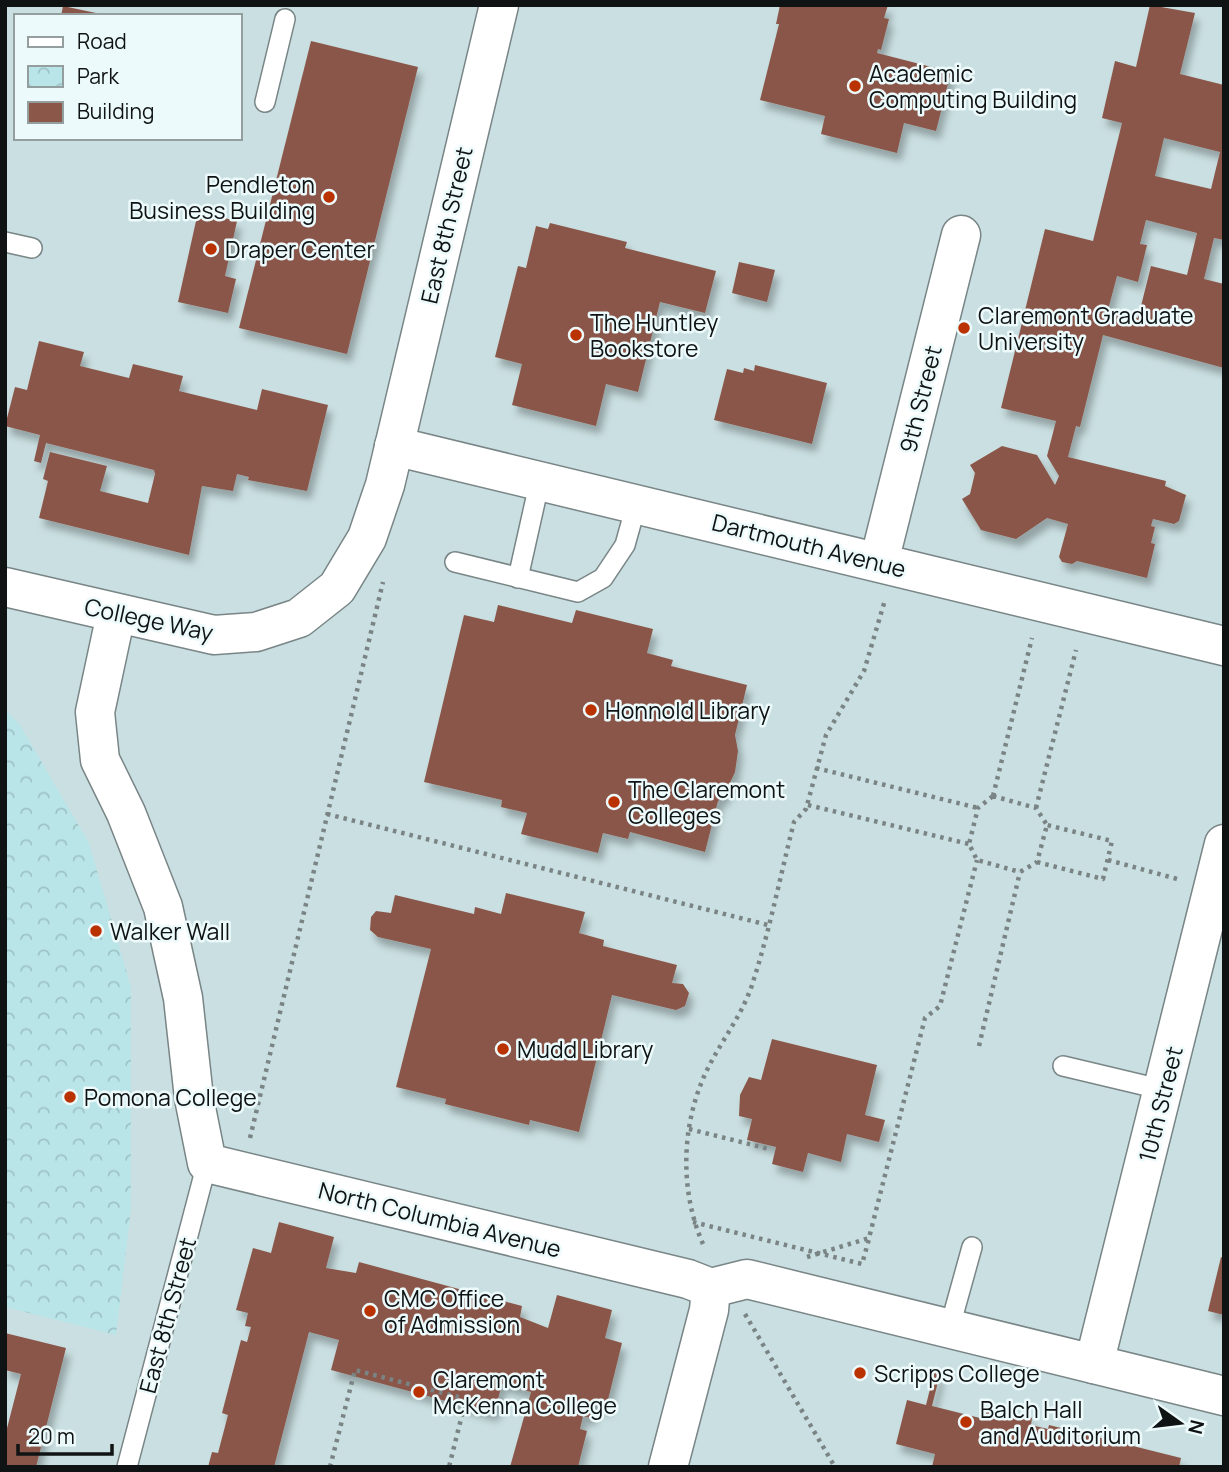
<svg xmlns="http://www.w3.org/2000/svg" width="1229" height="1472" font-family="Manrope,sans-serif">
	<style>
		.built { fill: #cadfe1; fill-rule: evenodd }
		.park { fill: url(#park-crowns) }
		.building { fill: #8a5749; fill-rule: evenodd; filter: url(#shadow) }
		.lines { fill: none; stroke-linecap: round; stroke-linejoin: round }
		.lane-casing { stroke: #798586; stroke-width: 22 }
		.street-casing { stroke: #798586; stroke-width: 41 }
		.path { stroke: #7b8485; stroke-width: 4.5; stroke-dasharray: 3.5 5; stroke-linecap: butt }
		.lane { stroke: #fff; stroke-width: 19 }
		.street { stroke: #fff; stroke-width: 38 }
		.poi-dot { fill: #ba3200; stroke: #edfafb; stroke-width: 2.5 }
		.labels { text-anchor: middle; dominant-baseline: central; stroke-width: 5; stroke-linejoin: round; paint-order: stroke }
		.poi-label { font-size: 23px; fill: #0f1313; stroke: #edfafb; text-anchor: start }
		.street-label { font-size: 23px; fill: #0f1313; stroke: #edfafb }
	</style>
	<defs>
		<pattern id="park-crowns" width="20" height="18" patternUnits="userSpaceOnUse" patternTransform="scale(1.75)"><rect width="20" height="18" fill="#b9e4e8"/><path d="M2 6a3 3 0 1 1 6 0M12 15a3 3 0 1 1 6 0" fill="none" stroke="#9ec3c6"/></pattern>
		<filter id="shadow"><feDropShadow dx="4.5" dy="8" stdDeviation="3.5" flood-color="#0004"/></filter>
	</defs>
	<rect width="100%" height="100%" fill="#e0ecee"/>
	<path class="built" d="M5 5H1224V1467H5ZM16 16H240V138H16Z"/>
	<polygon class="park" points="5,709 20,725 89,843 131,987 131,1209 116,1335 5,1307"/>
	<g class="building">
		<polygon points="780,5 888,5 884,18 889,19 881,50 878,49 877,53 951,72 936,131 904,123 897,153 821,134 825,116 760,100 779,24 776,24"/>
		<path d="M1150 5 1195 13 1180 74 1224 85V240L1214 238 1204 279 1224 284V368L1103 335 1080 427 1076 426 1068 457 1166 481 1165 486 1186 495 1179 521 1174 524 1153 519 1151 526 1155 527 1151 543 1155 544 1147 578 1077 561 1072 564 1062 562 1059 557 1068 524 1047 518 1016 539 981 530 962 499 970 494 975 473 970 465 1002 446 1037 455 1055 485 1059 476 1047 456 1056 421 1001 408 1045 229 1093 241 1122 123 1102 118 1115 61 1136 67ZM1164 138 1220 152 1211 189 1155 176ZM1146 220 1197 233 1187 275 1151 266 1138 318 1108 310 1117 276 1138 282 1147 245 1140 244Z"/>
		<polygon points="63,6 96,13 96,16 61,16"/>
		<polygon points="311,41 418,67 347,354 239,328"/>
		<polygon points="198,212 237,221 225,276 236,279 228,313 178,302"/>
		<polygon points="550,223 627,242 625,248 716,271 705,313 660,302 638,392 606,384 596,426 512,405 522,364 495,357 518,266 526,268 536,226 548,229"/>
		<polygon points="739,262 775,270 767,302 732,293"/>
		<polygon points="39,341 84,352 80,366 129,378 133,364 183,376 179,391 257,410 262,389 328,405 307,491 248,480 249,477 237,474 233,491 202,486 189,555 39,518 48,481 43,479 50,452 107,466 100,491 148,503 155,474 154,470 46,443 41,463 34,461 40,435 5,426 15,387 27,390"/>
		<polygon points="755,365 827,383 812,444 714,420 727,369 743,373 744,368 754,371"/>
		<polygon points="498,605 572,623 576,610 653,629 647,653 673,660 671,666 747,685 735,735 738,751 735,772 724,796 718,801 705,852 630,832 628,839 603,833 598,853 521,834 527,813 501,807 502,800 424,782 464,615 494,622"/>
		<polygon points="506,893 585,912 579,933 604,940 603,946 677,965 672,983 683,984 689,993 685,1006 676,1010 612,995 579,1132 530,1120 529,1125 445,1104 446,1099 396,1087 431,949 378,937 370,930 371,917 376,911 391,913 395,895 474,914 475,907 501,914"/>
		<polygon points="772,1039 877,1065 865,1115 885,1120 879,1142 847,1134 841,1162 808,1153 803,1172 772,1164 776,1147 747,1140 752,1119 739,1116 740,1095 749,1077 761,1080"/>
		<polygon points="279,1222 334,1237 326,1268 356,1273 359,1262 522,1306 520,1317 548,1328 557,1295 612,1310 605,1338 622,1343 606,1408 595,1404 591,1418 583,1416 580,1429 587,1431 578,1467 510,1467 531,1392 502,1384 494,1414 331,1370 339,1340 309,1332 274,1467 208,1467 212,1452 218,1453 228,1415 222,1413 241,1340 247,1342 251,1327 245,1326 248,1313 236,1310 253,1248 271,1253"/>
		<polygon points="1221,1257 1224,1258 1224,1315 1208,1311"/>
		<polygon points="5,1333 66,1348 36,1467 5,1467 5,1436 21,1374 5,1370"/>
		<polygon points="934,1373 940,1374 932,1406 984,1419 987,1407 1032,1418 1031,1425 1048,1429 1049,1425 1181,1458 1179,1467 932,1467 935,1454 896,1444 907,1400 926,1405"/>
	</g>
	<g class="lines">
		<defs>
			<g id="lane">
				<polyline points="265,102 285,19"/>
				<polyline points="5,242 32,248"/>
				<polyline points="455,562 578,592 603,578 625,545 637,502"/>
				<polyline points="518,578 540,480"/>
				<polyline points="1063,1066 1164,1090"/>
				<polyline points="949,1330 972,1247"/>
				<polyline points="127,1467 207,1163"/>
			</g>
			<g id="street">
				<polyline points="394,446 1224,646"/>
				<polyline points="879,562 961,235"/>
				<polyline points="5,587 214,635 256,632 299,618 337,588 367,538 385,485 499,5"/>
				<polyline points="116,614 95,712 100,760 126,813 163,907 183,998 194,1098 207,1163 688,1279 711,1288 747,1279 1224,1396"/>
				<polyline points="1094,1364 1224,844"/>
				<polyline points="668,1467 709,1310 711,1288"/>
			</g>
		</defs>
		<use href="#lane" class="lane-casing"/>
		<use href="#street" class="street-casing"/>
		<g class="path">
			<polyline points="816,768 978,808"/>
			<polygon points="993,796 1036,808 1047,825 1037,862 1020,872 977,860 969,844 978,808"/>
			<polyline points="993,796 1032,638"/>
			<polyline points="808,805 969,844"/>
			<polyline points="1036,808 1076,650"/>
			<polyline points="327,814 768,925"/>
			<polyline points="1108,860 1181,880"/>
			<polyline points="1037,862 1103,879 1112,841 1047,825"/>
			<polyline points="979,1046 1020,872"/>
			<polyline points="689,1129 769,1149"/>
			<polyline points="250,1138 383,582"/>
			<polyline points="693,1222 862,1264 869,1239"/>
			<path d="M703 1244C679 1190 681 1122 708 1068 722 1040 740 1018 751 988 769 934 780 877 794 822L806 809 826 735 864 671 885 600"/>
			<polyline points="807,1257 869,1238 925,1018 940,1006 977,860"/>
			<polyline points="745,1314 835,1467"/>
			<polyline points="330,1467 355,1370 466,1399 449,1467"/>
		</g>
		<use href="#lane" class="lane"/>
		<use href="#street" class="street"/>
	</g>
	<g class="poi-dot">
		<circle cx="855" cy="86" r="7"/>
		<circle cx="329" cy="197" r="7"/>
		<circle cx="211" cy="249" r="7"/>
		<circle cx="964" cy="328" r="7"/>
		<circle cx="576" cy="335" r="7"/>
		<circle cx="591" cy="710" r="7"/>
		<circle cx="614" cy="802" r="7"/>
		<circle cx="96" cy="931" r="7"/>
		<circle cx="503" cy="1049" r="7"/>
		<circle cx="70" cy="1097" r="7"/>
		<circle cx="370" cy="1311" r="7"/>
		<circle cx="860" cy="1373" r="7"/>
		<circle cx="419" cy="1392" r="7"/>
		<circle cx="966" cy="1422" r="7"/>
	</g>
	<g class="labels">
		<g class="poi-label">
			<text x="869" y="73">Academic<tspan x="869" dy="26">Computing Building</tspan></text>
			<text x="315" y="184" text-anchor="end">Pendleton<tspan x="315" dy="26">Business Building</tspan></text>
			<text x="225" y="249">Draper Center</text>
			<text x="978" y="315">Claremont Graduate<tspan x="978" dy="26">University</tspan></text>
			<text x="590" y="322">The Huntley<tspan x="590" dy="26">Bookstore</tspan></text>
			<text x="605" y="710">Honnold Library</text>
			<text x="628" y="789">The Claremont<tspan x="628" dy="26">Colleges</tspan></text>
			<text x="110" y="931">Walker Wall</text>
			<text x="517" y="1049">Mudd Library</text>
			<text x="84" y="1097">Pomona College</text>
			<text x="384" y="1298">CMC Office<tspan x="384" dy="26">of Admission</tspan></text>
			<text x="874" y="1373">Scripps College</text>
			<text x="433" y="1379">Claremont<tspan x="433" dy="26">McKenna College</tspan></text>
			<text x="980" y="1409">Balch Hall<tspan x="980" dy="26">and Auditorium</tspan></text>
		</g>
		<g class="street-label">
			<text transform="translate(446 225) rotate(-77)">East 8th Street</text>
			<text transform="translate(920 399) rotate(-76)">9th Street</text>
			<text transform="translate(809 545) rotate(14)">Dartmouth Avenue</text>
			<text transform="translate(149 619) rotate(12)">College Way</text>
			<text transform="translate(1160 1104) rotate(-76)">10th Street</text>
			<text transform="translate(440 1219) rotate(14)">North Columbia Avenue</text>
			<text transform="translate(167 1315) rotate(-75)">East 8th Street</text>
		</g>
	</g>
	<rect width="1229" height="1472" fill="none" stroke="#0f1313" stroke-width="14"/>
	<rect x="14" y="14" width="228" height="126" fill="#edfafb" stroke="#949e9e" stroke-width="2"/>
	<rect x="28" y="37" width="35" height="10" fill="#ffffff" stroke="#949e9e" stroke-width="2"/>
	<text x="77" y="49" font-size="21" fill="#0f1313">Road</text>
	<rect x="28" y="66" width="35" height="21" fill="url(#park-crowns)" stroke="#949e9e" stroke-width="2"/>
	<text x="77" y="84" font-size="21" fill="#0f1313">Park</text>
	<rect x="28" y="102" width="35" height="21" fill="#8a5749" stroke="#949e9e" stroke-width="2"/>
	<text x="77" y="119" font-size="21" fill="#0f1313">Building</text>
	<g transform="translate(1180 1423) rotate(104)" stroke="#edfafb" stroke-width="5" paint-order="stroke">
	<path d="M0-5L12 26L0 18L-12 26Z" fill="#0f1313"/>
	<text y="-10" font-size="19" font-weight="bold" text-anchor="middle" fill="#0f1313">N</text>
	</g>
	<path d="M18 1444v10h94v-10" fill="none" stroke="#0f1313" stroke-width="3.5"/>
	<text x="28" y="1444" font-size="21" fill="#0f1313" stroke="#edfafb" stroke-width="5" paint-order="stroke">20 m</text>
</svg>
